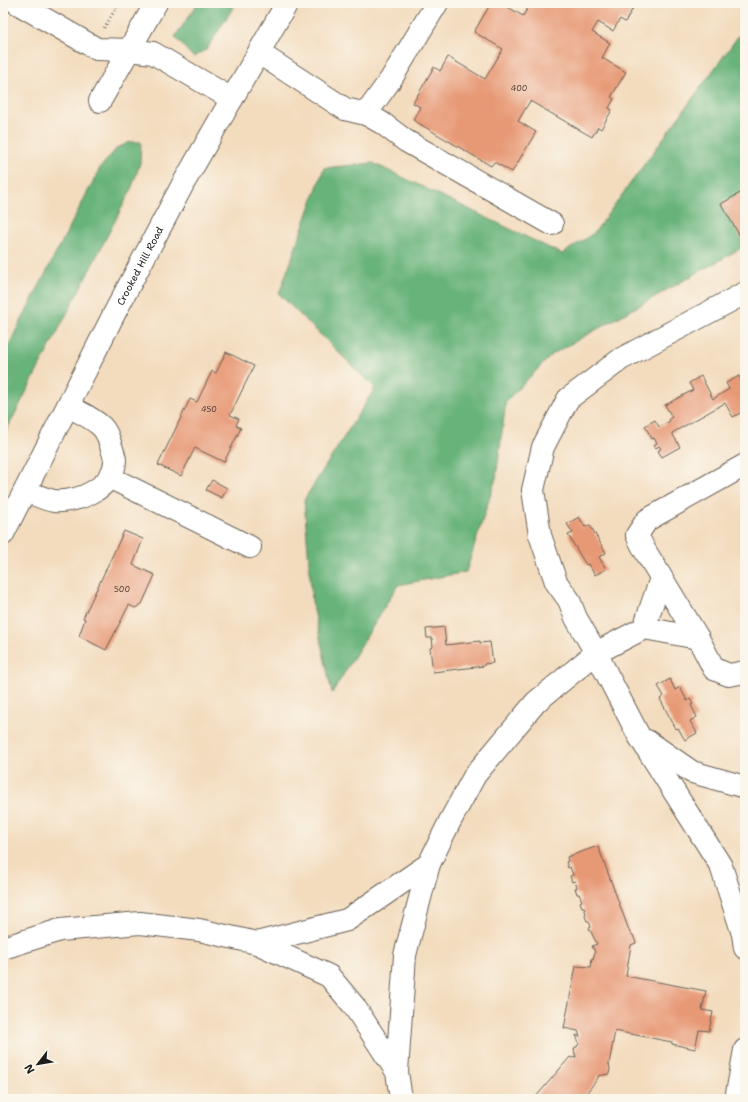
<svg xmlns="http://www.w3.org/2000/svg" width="748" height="1102" font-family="'Shantell Sans',sans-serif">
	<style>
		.forest { fill: #68b37a; stroke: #42684b }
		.building { fill: #e79874 }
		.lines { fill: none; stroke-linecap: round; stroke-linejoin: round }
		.minor-casing { stroke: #675f55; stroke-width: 24 }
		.major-casing { stroke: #675f55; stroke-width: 24 }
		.path { stroke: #675f55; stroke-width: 2.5; stroke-dasharray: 1 3; stroke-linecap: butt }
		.minor { stroke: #fff; stroke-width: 22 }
		.major { stroke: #fff; stroke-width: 22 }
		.labels { text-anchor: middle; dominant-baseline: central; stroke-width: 3; stroke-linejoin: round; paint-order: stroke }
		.number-label { font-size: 8px; fill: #4f3b32 }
		.street-label { font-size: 10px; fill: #1c1c1c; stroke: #fbf7ec }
	</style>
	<rect width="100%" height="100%" fill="#fbf7ec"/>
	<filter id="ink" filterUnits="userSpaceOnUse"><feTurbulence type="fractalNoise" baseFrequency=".025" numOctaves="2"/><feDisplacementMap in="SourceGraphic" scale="8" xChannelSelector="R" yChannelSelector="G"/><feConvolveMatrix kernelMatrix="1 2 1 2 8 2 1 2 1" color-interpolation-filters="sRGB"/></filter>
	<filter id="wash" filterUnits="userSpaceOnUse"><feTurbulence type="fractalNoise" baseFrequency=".012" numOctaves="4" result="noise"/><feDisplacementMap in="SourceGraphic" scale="16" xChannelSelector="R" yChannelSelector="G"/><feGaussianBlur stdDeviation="0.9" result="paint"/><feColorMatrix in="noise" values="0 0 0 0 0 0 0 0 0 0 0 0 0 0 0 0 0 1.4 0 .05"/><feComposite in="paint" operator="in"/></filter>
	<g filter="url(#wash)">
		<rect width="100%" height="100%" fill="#f3dcbe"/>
		<g class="forest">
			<polygon points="198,3 236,3 206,50 193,57 175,37"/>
			<polygon points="745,27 745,246 553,354 506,401 496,478 466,572 398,585 332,693 312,601 304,500 375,388 279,294 324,168 373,163 562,254 594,233"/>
			<polygon points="130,142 141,142 140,163 131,190 3,437 3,356 100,168 117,148"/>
		</g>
		<g id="blocks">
			<g class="building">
				<polygon points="491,3 501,3 523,16 531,3 636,3 625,22 620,19 613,31 598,22 592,32 610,43 602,58 626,72 611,97 614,99 609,108 612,110 601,129 598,127 592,137 530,101 518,121 536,132 512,172 494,162 491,166 413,120 420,107 413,103 434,67 440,71 448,57 485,79 503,49 474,32"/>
				<polygon points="740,193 745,201 744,243 721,204"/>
				<polygon points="226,352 254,366 230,415 239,419 236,425 241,428 224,462 195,448 181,476 158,465 190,399 197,402 212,371 216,373"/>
				<polygon points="701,376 713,399 729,389 726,383 739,376 745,387 745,413 744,411 733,417 725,403 672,433 680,447 662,457 658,451 661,449 659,446 656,448 654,445 657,443 654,438 652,439 645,426 655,420 659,427 670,421 669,419 672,417 665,405 693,390 689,383"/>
				<polygon points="212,480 227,488 222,498 206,490"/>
				<polygon points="579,517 585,527 590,525 606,553 599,557 606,569 595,575 588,564 586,565 568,535 573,533 567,524"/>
				<polygon points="124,531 143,539 133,565 155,575 142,604 135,608 129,605 106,650 79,636 85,619 83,618"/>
				<polygon points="444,627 446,645 480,641 480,643 490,642 493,663 484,664 484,666 433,672 430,648 433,647 432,638 427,638 426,629"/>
				<polygon points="670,679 675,690 680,687 687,701 690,699 693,704 691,705 697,717 690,721 697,733 685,740 678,728 676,729 660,699 664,696 658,686"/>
				<polygon points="598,846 630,933 633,935 636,943 631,945 626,976 706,991 702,1010 713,1012 709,1031 699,1030 695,1049 672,1044 672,1042 615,1031 609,1064 610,1069 609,1074 598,1076 598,1078 582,1099 534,1099 570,1057 572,1058 576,1057 574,1051 575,1047 577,1047 579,1043 576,1035 580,1037 578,1031 564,1028 576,966 591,967 592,958 593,959 595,952 592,946 597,944 589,928 591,927 589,921 587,921 585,916 586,914 584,907 582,907 580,902 582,901 579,894 577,894 575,888 577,888 575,881 572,882 570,876 573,875 570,867 568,868 566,862 568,861 567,857"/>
			</g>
		</g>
	</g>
	<g filter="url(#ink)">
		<use href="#blocks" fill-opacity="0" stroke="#675f55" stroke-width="1"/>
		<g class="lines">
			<defs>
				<g id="minor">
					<polyline points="17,3 97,49 129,50 153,53 232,99"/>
					<polyline points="259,53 345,109 366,114 391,79 437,3"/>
					<polyline points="100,101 156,3"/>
					<polyline points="366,114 382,123 406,141 552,224"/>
					<polyline points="745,293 621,359 568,399 543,447 533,490 540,535 556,582 569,600 576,618 596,653 639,736 721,866 743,934 745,948"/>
					<polyline points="745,465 647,520 637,535 644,549 698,638 714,669 729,675 745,672"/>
					<polyline points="109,477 250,547"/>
					<path d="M25 491C34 494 44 499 54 501 77 503 114 488 115 461 115 457 113 452 112 449 110 442 107 432 102 427 93 418 79 412 68 406"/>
					<polyline points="644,628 661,578"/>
					<polyline points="647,741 692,772 745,787"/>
					<polyline points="257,943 347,920 429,864"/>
					<polyline points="3,948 60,930 140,923 199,930 257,943 329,976 354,1006 397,1072 401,1099"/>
					<polyline points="397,1072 405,955 429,864 450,821 475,775 536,702 596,653 644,628 698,638"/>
					<polyline points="736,1099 745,1050"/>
				</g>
				<g id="major">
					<path id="s1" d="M3 534 114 314 183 184 287 3"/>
				</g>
			</defs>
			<use href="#minor" class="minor-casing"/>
			<use href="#major" class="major-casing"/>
			<polyline class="path" points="104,28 119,3"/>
			<use href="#minor" class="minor"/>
			<use href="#major" class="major"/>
		</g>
	</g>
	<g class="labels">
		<g class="number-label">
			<text x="519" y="88">400</text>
			<text x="209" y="409">450</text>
			<text x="122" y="589">500</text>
		</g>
		<g class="street-label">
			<text stroke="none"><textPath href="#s1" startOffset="301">Crooked Hill Road</textPath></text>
		</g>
	</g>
	<rect width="748" height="1102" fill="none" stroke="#fbf7ec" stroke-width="16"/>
	<g transform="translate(38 1064) rotate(239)" stroke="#fbf7ec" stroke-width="3" paint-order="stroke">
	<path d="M0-3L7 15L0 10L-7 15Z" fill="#1c1c1c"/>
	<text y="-6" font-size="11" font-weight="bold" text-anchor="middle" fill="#1c1c1c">N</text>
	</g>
</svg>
